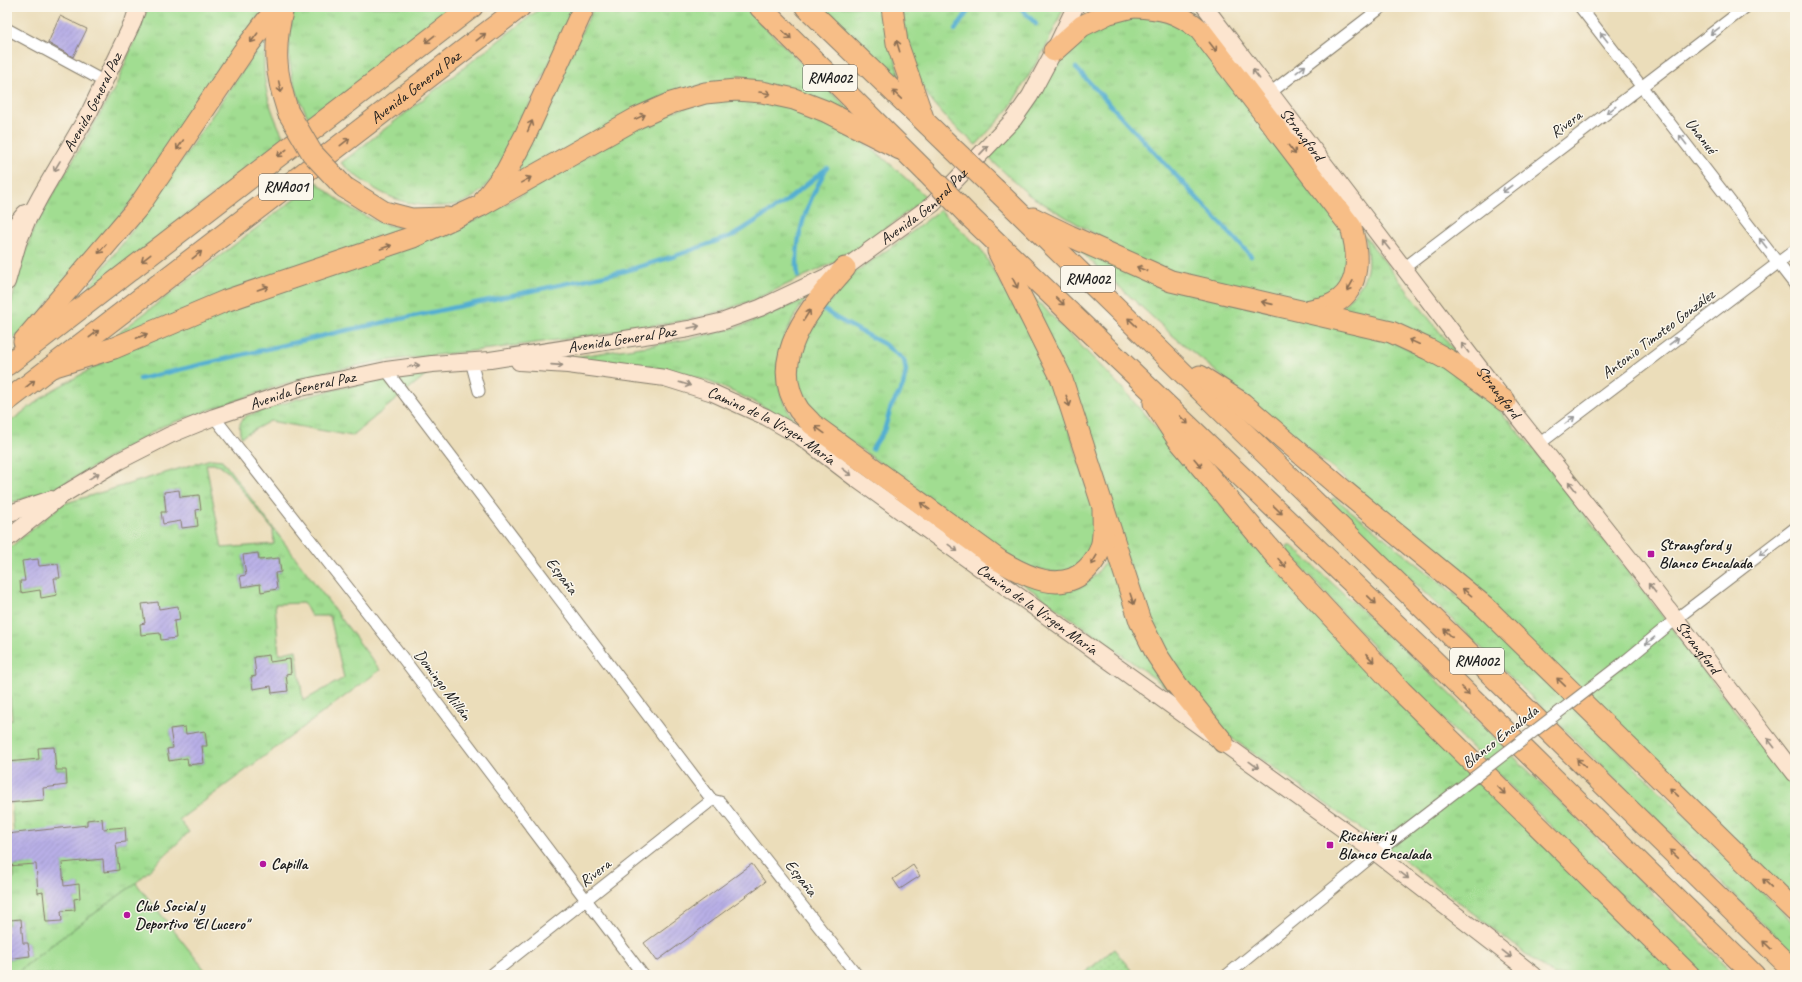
<svg xmlns="http://www.w3.org/2000/svg" width="1802" height="982" font-family="Caveat,sans-serif">
	<style>
		.grass { fill: url(#grass-tufts); stroke: #5e7c56; fill-rule: evenodd }
		.park { fill: url(#park-dots); stroke: #5e7c56 }
		.pitch { fill: #a1dd91; stroke: #5e7c56 }
		.lines { fill: none; stroke-linecap: round; stroke-linejoin: round }
		.stream { stroke: #53aed1; stroke-width: 4.5 }
		.building { fill: url(#building-hatch) }
		.street-casing { stroke: #847c6b; stroke-width: 13 }
		.secondary-casing { stroke: #847c6b; stroke-width: 18 }
		.highway-casing { stroke: #847c6b; stroke-width: 23 }
		.street { stroke: #fff; stroke-width: 11 }
		.secondary { stroke: #fce5cf; stroke-width: 16 }
		.highway { stroke: #f7be87; stroke-width: 21 }
		.street-bridge-casing { stroke: #847c6b; stroke-width: 13; stroke-linecap: butt }
		.highway-bridge-casing { stroke: #847c6b; stroke-width: 23; stroke-linecap: butt }
		.street-bridge { stroke: #fff; stroke-width: 11 }
		.highway-bridge { stroke: #f7be87; stroke-width: 21 }
		.oneway { stroke: #999 }
		.oneway2 { stroke: #8a6d52 }
		.oneway3 { stroke: #978b7e }
		.poi-dot { fill: #b5179e; stroke: #fbf7ec; stroke-width: 1.5 }
		.labels { text-anchor: middle; dominant-baseline: central; stroke-width: 3; stroke-linejoin: round; paint-order: stroke }
		.shield { fill: #fbf7ec; stroke: #5f5e5a; stroke-width: 1 }
		.shield-label { font-size: 15px; font-weight: bold; fill: #1c1c1c }
		.street-label { font-size: 16px; fill: #1c1c1c; stroke: #fbf7ec }
		.poi-label { font-size: 16px; font-weight: bold; fill: #1c1c1c; stroke: #fbf7ec; text-anchor: start }
	</style>
	<defs>
		<pattern id="grass-tufts" width="24" height="20" patternUnits="userSpaceOnUse"><rect width="24" height="20" fill="#a1dd91"/><path d="M3 7l-1-3M5 7V3M7 7l1-3M15 17l-1-3M17 17v-4M19 17l1-3" fill="none" stroke="#8abd7c"/></pattern>
		<pattern id="park-dots" width="8" height="8" patternUnits="userSpaceOnUse"><rect width="8" height="8" fill="#a1dd91"/><path d="M2 2h.1M6 6h.1" fill="none" stroke="#8abd7c" stroke-width="1.8" stroke-linecap="round"/></pattern>
		<pattern id="building-hatch" width="6" height="6" patternUnits="userSpaceOnUse"><rect width="6" height="6" fill="#b8afe6"/><path d="M-1 1l2-2M0 6l6-6M5 7l2-2" fill="none" stroke="#9e96c5"/></pattern>
	</defs>
	<rect width="100%" height="100%" fill="#fbf7ec"/>
	<filter id="ink" filterUnits="userSpaceOnUse"><feTurbulence type="fractalNoise" baseFrequency=".025" numOctaves="2"/><feDisplacementMap in="SourceGraphic" scale="8" xChannelSelector="R" yChannelSelector="G"/><feConvolveMatrix kernelMatrix="1 2 1 2 8 2 1 2 1" color-interpolation-filters="sRGB"/></filter>
	<filter id="wash" filterUnits="userSpaceOnUse"><feTurbulence type="fractalNoise" baseFrequency=".012" numOctaves="4" result="noise"/><feDisplacementMap in="SourceGraphic" scale="16" xChannelSelector="R" yChannelSelector="G"/><feGaussianBlur stdDeviation="0.9" result="paint"/><feColorMatrix in="noise" values="0 0 0 0 0 0 0 0 0 0 0 0 0 0 0 0 0 1.4 0 .05"/><feComposite in="paint" operator="in"/></filter>
	<g filter="url(#wash)">
		<rect width="100%" height="100%" fill="#ebddba"/>
		<g class="grass">
			<polygon points="148,7 266,7 130,204 24,332 7,343 7,321 20,268 35,225 115,88"/>
			<path d="M295 7H456L310 121C289 81 283 50 295 7Z"/>
			<path d="M542 7H576C560 41 544 75 528 108 514 136 500 177 475 196 464 204 452 206 438 206 399 207 368 188 341 163Z"/>
			<polygon points="594,7 744,7 863,123 728,83 509,181"/>
			<polygon points="822,7 884,7 901,84"/>
			<path d="M900 7H1064L1046 47 1008 110 976 145C963 133 949 122 938 109 913 81 907 42 900 7Z"/>
			<polygon points="1133,15 1177,23 1194,36 1343,230 1348,271 1339,288 1325,297 1308,301 1286,299 1173,273 1133,257 1029,195 989,158 1021,122 1061,57 1086,35 1115,19"/>
			<path d="M266 38C260 77 267 105 285 140L81 297 146 213 251 58Z"/>
			<polygon points="733,99 793,106 862,141 888,162 926,197 892,224 839,260 756,299 722,311 687,320 610,333 490,349 383,361 330,371 284,384 163,426 57,488 7,504 7,424 51,391 115,356 176,329 483,217 637,127 674,111 706,102"/>
			<path d="M317 182C344 207 372 224 408 229L112 338Z"/>
			<polygon points="940,210 980,248 1037,342 1054,381 1095,511 1094,540 1088,558 1074,570 1059,573 1022,566 818,418 806,404 798,387 796,377 802,337 850,276 903,239"/>
			<path d="M1364 235 1459 357 1337 312C1364 284 1374 276 1364 235Z"/>
			<polygon points="1064,236 1128,272 1388,339 1461,375 1499,410 1537,453 1795,789 1795,898 1350,483 1171,334"/>
			<polygon points="1019,282 1123,389 1274,567 1677,975 1553,975 1386,846 1226,734 1163,652"/>
			<path d="M806 298C777 342 764 378 797 425 756 402 713 379 668 370 635 364 601 362 568 358 622 349 677 344 730 329 756 322 781 310 806 298Z"/>
			<path d="M428 373 352 436 270 421 241 437C239 428 238 423 246 416L297 399 341 388Z"/>
			<path d="M211 459 222 460 380 670 179 820 189 832 136 883 49 947 14 975H7V959L30 956 28 943H23L21 919 10 920V925H7V879L14 878 13 866 25 865 38 852V892H43L46 922 61 921V911L75 910 74 899 80 898 79 885 64 886 61 853 83 861 103 859 104 872 119 870 116 843 126 842 125 827 103 829 101 818 87 820 89 844 70 827 58 828 59 836 15 850 9 774 43 788 67 785 66 770H56L54 747 38 748 39 759 7 762V721L12 720 7 667V550L63 504ZM206 464H217L228 472 273 530 274 544 222 548ZM179 490 180 497 199 495 201 509 196 510 198 526 182 528 181 521 163 524 161 513 166 512 164 493ZM258 553 259 560 279 558 281 572 275 573 277 589 262 592 260 584 242 587 240 576 246 575 243 556ZM58 564 60 577 54 578 56 595 41 598 40 590 22 593 20 582 25 581 39 566ZM304 603 311 616H330L344 678 303 701 296 650 279 654 275 604ZM269 655 270 662 290 659 291 673 286 674 288 691 273 693 271 686 253 689 251 677 256 676 254 657ZM185 727 186 734 205 732 207 745 202 746 204 763 188 765 187 758 169 761 167 749 173 748 170 729Z"/>
			<polygon points="1333,498 1336,499 1477,612 1795,924 1795,955 1461,628 1332,504 1331,500"/>
			<polygon points="1288,546 1292,546 1423,667 1735,975 1702,975 1407,684 1288,552 1287,548"/>
			<path d="M1111 552 1172 691 1018 580C1066 596 1084 599 1111 552Z"/>
		</g>
		<polygon class="park" points="1114,949 1135,975 1082,975"/>
		<polygon class="pitch" points="136,883 209,975 14,975 49,947"/>
		<g class="lines">
			<g class="stream">
				<polyline points="1020,7 1036,24"/>
				<polyline points="955,30 971,7"/>
				<polyline points="1076,68 1251,256"/>
				<path d="M798 276C793 238 807 204 825 171"/>
				<polyline points="823,309 836,318 884,344 904,360 906,371 903,386 891,407 884,431 872,449"/>
				<polyline points="140,379 339,332 625,271 675,256 734,235 785,202 827,168"/>
			</g>
		</g>
		<g id="blocks">
			<g class="building">
				<polygon points="60,16 87,29 73,57 48,43"/>
				<polygon points="179,490 180,497 199,495 201,509 196,510 198,526 182,528 181,521 163,524 161,512 166,512 164,492"/>
				<polygon points="258,553 259,560 279,558 281,572 275,573 277,589 261,592 260,584 242,587 240,576 246,575 243,555"/>
				<polygon points="38,559 39,566 58,564 60,578 54,578 57,595 41,598 40,590 21,593 20,581 25,581 22,561"/>
				<polygon points="158,602 159,609 178,606 180,620 174,621 176,638 161,640 160,633 141,635 140,624 145,623 142,604"/>
				<polygon points="269,655 270,662 290,659 291,673 286,674 288,691 272,693 271,686 253,689 251,677 256,676 254,657"/>
				<polygon points="185,727 186,734 205,731 207,746 202,746 204,763 188,765 187,758 169,761 167,749 173,748 170,729"/>
				<polygon points="54,747 56,770 66,770 67,785 43,788 44,800 7,803 7,762 39,759 38,748"/>
				<polygon points="102,818 103,829 125,827 126,842 116,843 119,870 104,872 103,859 62,863 64,886 79,884 80,898 74,899 75,910 61,911 62,921 46,922 43,892 38,893 36,864 7,866 7,834 87,825 87,820"/>
				<polygon points="752,864 765,882 657,961 644,943"/>
				<polygon points="913,865 920,876 900,889 893,879"/>
				<polygon points="21,919 23,943 28,943 30,956 7,959 7,925 10,925 10,920"/>
			</g>
		</g>
	</g>
	<g filter="url(#ink)">
		<use href="#blocks" fill-opacity="0" stroke="#847c6b" stroke-width="1"/>
		<g class="lines">
			<defs>
				<g id="street">
					<polyline points="1580,7 1795,285"/>
					<polyline points="7,29 105,82"/>
					<polyline points="1270,93 1382,7"/>
					<polyline points="1404,268 1746,7"/>
					<polyline points="471,361 479,391"/>
					<polyline points="386,370 712,800"/>
					<polyline points="214,417 396,649 643,975"/>
					<polyline points="1539,444 1795,250"/>
					<polyline points="1624,662 1676,619 1795,528"/>
					<polyline points="491,975 712,800 720,802 857,975"/>
					<polyline points="1227,975 1376,853 1437,806"/>
				</g>
				<g id="secondary">
					<path id="s1" d="M1205 7 1505 401 1637 568 1795 774"/>
					<polyline points="7,235 25,213"/>
					<path id="s2" d="M7 282 18 243 27 221 41 195 89 113 133 22 138 7"/>
					<path id="s3" d="M519 362 568 365 665 378 713 393 766 417 801 437 856 479 1376 853 1534 975"/>
					<polyline points="7,514 51,499"/>
					<path id="s4" d="M7 539 61 496 119 461 170 435 214 417 301 388 386 370 432 364 490 360 689 329 724 321 760 308 845 268 933 204 1014 119 1030 96 1054 51 1075 7"/>
				</g>
				<g id="highway">
					<path d="M283 7C273 48 275 73 288 112"/>
					<polyline points="760,7 926,172"/>
					<polyline points="806,7 950,146"/>
					<polyline points="892,7 897,43 923,118"/>
					<path d="M1133 7C1162 8 1177 11 1200 30L1351 227C1359 255 1362 293 1328 306 1321 308 1314 309 1307 311"/>
					<polyline points="1054,51 1082,26 1109,13 1132,7"/>
					<polyline points="344,187 384,212 411,219 447,218"/>
					<polyline points="996,190 1795,972"/>
					<polyline points="485,199 506,172 524,138 584,7"/>
					<polyline points="970,217 1432,659 1754,975"/>
					<polyline points="1033,218 1070,236 1171,281 1391,332 1428,349 1450,361 1505,401"/>
					<polyline points="998,251 1061,377 1140,621 1157,655 1177,685 1223,742"/>
					<path d="M845 268C812 305 765 359 799 410 803 415 808 419 812 424L1000 561C1026 576 1061 595 1087 569 1094 562 1100 553 1102 543 1104 532 1103 519 1103 509"/>
					<polyline points="24,341 139,206 243,52 277,7"/>
					<polyline points="7,365 472,7"/>
					<polyline points="52,367 114,348 225,301 413,237 480,206 637,118 671,103 705,93 736,90 762,92 794,99 825,111 900,149"/>
					<polyline points="1200,376 1242,403 1343,490 1484,606 1795,911"/>
					<path id="s5" d="M7 401 520 7"/>
					<polyline points="1154,403 1177,438 1281,562 1401,691 1689,975"/>
				</g>
			</defs>
			<use href="#street" class="street-casing"/>
			<use href="#secondary" class="secondary-casing"/>
			<use href="#highway" class="highway-casing"/>
			<use href="#street" class="street"/>
			<use href="#secondary" class="secondary"/>
			<use href="#highway" class="highway"/>
			<defs>
				<polyline id="street-bridge" points="1437,806 1624,662"/>
				<g id="highway-bridge">
					<polyline points="288,112 312,153 344,187"/>
					<polyline points="950,146 996,190"/>
					<polyline points="926,172 970,217"/>
				</g>
			</defs>
			<use href="#street-bridge" class="street-bridge-casing"/>
			<use href="#highway-bridge" class="highway-bridge-casing"/>
			<use href="#street-bridge" class="street-bridge"/>
			<use href="#highway-bridge" class="highway-bridge"/>
		</g>
		<defs><path id="oneway-shaft" d="M-6 0H5M1.5-3L5.5 0L1.5 3" fill="none" stroke-width="1.6" stroke-linecap="round" stroke-linejoin="round"/></defs>
		<g class="oneway">
			<use href="#oneway-shaft" transform="translate(1715 31) rotate(143)"/>
			<use href="#oneway-shaft" transform="translate(1604 37) rotate(-128)"/>
			<use href="#oneway-shaft" transform="translate(1301 69) rotate(-38)"/>
			<use href="#oneway-shaft" transform="translate(1611 110) rotate(143)"/>
			<use href="#oneway-shaft" transform="translate(1683 140) rotate(-128)"/>
			<use href="#oneway-shaft" transform="translate(1507 189) rotate(143)"/>
			<use href="#oneway-shaft" transform="translate(1763 243) rotate(-128)"/>
			<use href="#oneway-shaft" transform="translate(1674 341) rotate(-37)"/>
			<use href="#oneway-shaft" transform="translate(1570 420) rotate(-37)"/>
			<use href="#oneway-shaft" transform="translate(1764 552) rotate(143)"/>
			<use href="#oneway-shaft" transform="translate(1650 641) rotate(140)"/>
		</g>
		<g class="oneway2">
			<use href="#oneway-shaft" transform="translate(787 35) rotate(45)"/>
			<use href="#oneway-shaft" transform="translate(481 37) rotate(-38)"/>
			<use href="#oneway-shaft" transform="translate(254 38) rotate(127)"/>
			<use href="#oneway-shaft" transform="translate(430 39) rotate(142)"/>
			<use href="#oneway-shaft" transform="translate(898 46) rotate(-107)"/>
			<use href="#oneway-shaft" transform="translate(1213 47) rotate(52)"/>
			<use href="#oneway-shaft" transform="translate(280 87) rotate(77)"/>
			<use href="#oneway-shaft" transform="translate(765 93) rotate(9)"/>
			<use href="#oneway-shaft" transform="translate(897 95) rotate(-136)"/>
			<use href="#oneway-shaft" transform="translate(640 117) rotate(-25)"/>
			<use href="#oneway-shaft" transform="translate(530 126) rotate(-66)"/>
			<use href="#oneway-shaft" transform="translate(345 142) rotate(-38)"/>
			<use href="#oneway-shaft" transform="translate(180 145) rotate(124)"/>
			<use href="#oneway-shaft" transform="translate(1292 150) rotate(52)"/>
			<use href="#oneway-shaft" transform="translate(282 153) rotate(142)"/>
			<use href="#oneway-shaft" transform="translate(526 180) rotate(-29)"/>
			<use href="#oneway-shaft" transform="translate(386 247) rotate(-19)"/>
			<use href="#oneway-shaft" transform="translate(102 249) rotate(131)"/>
			<use href="#oneway-shaft" transform="translate(197 255) rotate(-38)"/>
			<use href="#oneway-shaft" transform="translate(146 258) rotate(142)"/>
			<use href="#oneway-shaft" transform="translate(1142 269) rotate(-156)"/>
			<use href="#oneway-shaft" transform="translate(1015 283) rotate(63)"/>
			<use href="#oneway-shaft" transform="translate(1350 286) rotate(119)"/>
			<use href="#oneway-shaft" transform="translate(263 288) rotate(-19)"/>
			<use href="#oneway-shaft" transform="translate(1060 301) rotate(44)"/>
			<use href="#oneway-shaft" transform="translate(1267 303) rotate(-167)"/>
			<use href="#oneway-shaft" transform="translate(807 315) rotate(-58)"/>
			<use href="#oneway-shaft" transform="translate(1132 322) rotate(-136)"/>
			<use href="#oneway-shaft" transform="translate(94 334) rotate(-38)"/>
			<use href="#oneway-shaft" transform="translate(142 336) rotate(-23)"/>
			<use href="#oneway-shaft" transform="translate(1414 342) rotate(-155)"/>
			<use href="#oneway-shaft" transform="translate(30 384) rotate(-38)"/>
			<use href="#oneway-shaft" transform="translate(1068 401) rotate(72)"/>
			<use href="#oneway-shaft" transform="translate(1184 420) rotate(44)"/>
			<use href="#oneway-shaft" transform="translate(820 430) rotate(-144)"/>
			<use href="#oneway-shaft" transform="translate(1198 463) rotate(50)"/>
			<use href="#oneway-shaft" transform="translate(925 506) rotate(-144)"/>
			<use href="#oneway-shaft" transform="translate(1278 510) rotate(44)"/>
			<use href="#oneway-shaft" transform="translate(1094 560) rotate(121)"/>
			<use href="#oneway-shaft" transform="translate(1282 563) rotate(48)"/>
			<use href="#oneway-shaft" transform="translate(1467 592) rotate(-141)"/>
			<use href="#oneway-shaft" transform="translate(1132 599) rotate(71)"/>
			<use href="#oneway-shaft" transform="translate(1372 600) rotate(44)"/>
			<use href="#oneway-shaft" transform="translate(1448 633) rotate(-135)"/>
			<use href="#oneway-shaft" transform="translate(1370 658) rotate(47)"/>
			<use href="#oneway-shaft" transform="translate(1561 682) rotate(-136)"/>
			<use href="#oneway-shaft" transform="translate(1465 691) rotate(45)"/>
			<use href="#oneway-shaft" transform="translate(1581 763) rotate(-136)"/>
			<use href="#oneway-shaft" transform="translate(1501 790) rotate(45)"/>
			<use href="#oneway-shaft" transform="translate(1674 792) rotate(-136)"/>
			<use href="#oneway-shaft" transform="translate(1674 854) rotate(-136)"/>
			<use href="#oneway-shaft" transform="translate(1767 883) rotate(-136)"/>
			<use href="#oneway-shaft" transform="translate(1767 945) rotate(-136)"/>
		</g>
		<g class="oneway3">
			<use href="#oneway-shaft" transform="translate(1256 74) rotate(-127)"/>
			<use href="#oneway-shaft" transform="translate(984 150) rotate(-47)"/>
			<use href="#oneway-shaft" transform="translate(57 166) rotate(121)"/>
			<use href="#oneway-shaft" transform="translate(1386 245) rotate(-129)"/>
			<use href="#oneway-shaft" transform="translate(694 327) rotate(-12)"/>
			<use href="#oneway-shaft" transform="translate(1465 348) rotate(-127)"/>
			<use href="#oneway-shaft" transform="translate(557 365) rotate(4)"/>
			<use href="#oneway-shaft" transform="translate(414 366) rotate(-8)"/>
			<use href="#oneway-shaft" transform="translate(685 384) rotate(17)"/>
			<use href="#oneway-shaft" transform="translate(847 472) rotate(37)"/>
			<use href="#oneway-shaft" transform="translate(94 476) rotate(-31)"/>
			<use href="#oneway-shaft" transform="translate(1572 486) rotate(-128)"/>
			<use href="#oneway-shaft" transform="translate(953 548) rotate(36)"/>
			<use href="#oneway-shaft" transform="translate(1652 588) rotate(-128)"/>
			<use href="#oneway-shaft" transform="translate(1771 743) rotate(-128)"/>
			<use href="#oneway-shaft" transform="translate(1254 765) rotate(36)"/>
			<use href="#oneway-shaft" transform="translate(1404 875) rotate(38)"/>
			<use href="#oneway-shaft" transform="translate(1507 954) rotate(38)"/>
		</g>
	</g>
	<g class="poi-dot">
		<rect x="1647" y="550" width="8" height="8" rx="2"/>
		<rect x="1326" y="841" width="8" height="8" rx="2"/>
		<circle cx="263" cy="864" r="4"/>
		<circle cx="127" cy="915" r="4"/>
	</g>
	<g class="labels">
		<g class="shield">
			<rect x="803" y="65" width="54" height="26" rx="3"/>
			<rect x="259" y="174" width="54" height="26" rx="3"/>
			<rect x="1061" y="266" width="54" height="26" rx="3"/>
			<rect x="1450" y="648" width="54" height="26" rx="3"/>
		</g>
		<g class="shield-label">
			<text x="830" y="78">RNA002</text>
			<text x="286" y="187">RNA001</text>
			<text x="1088" y="279">RNA002</text>
			<text x="1477" y="661">RNA002</text>
		</g>
		<g class="street-label">
			<text stroke="none"><textPath href="#s5" startOffset="515">Avenida General Paz</textPath></text>
			<text stroke="none"><textPath href="#s2" startOffset="200">Avenida General Paz</textPath></text>
			<text transform="translate(1566 124) rotate(-37)">Rivera</text>
			<text stroke="none"><textPath href="#s1" startOffset="160">Strangford</textPath></text>
			<text transform="translate(1701 136) rotate(52)">Unanué</text>
			<text stroke="none"><textPath href="#s4" startOffset="994">Avenida General Paz</textPath></text>
			<text transform="translate(1658 334) rotate(-37)">Antonio Timoteo González</text>
			<text stroke="none"><textPath href="#s4" startOffset="658">Avenida General Paz</textPath></text>
			<text stroke="none"><textPath href="#s4" startOffset="334">Avenida General Paz</textPath></text>
			<text stroke="none"><textPath href="#s1" startOffset="484">Strangford</textPath></text>
			<text stroke="none"><textPath href="#s3" startOffset="264">Camino de la Virgen María</textPath></text>
			<text transform="translate(562 576) rotate(53)">España</text>
			<text stroke="none"><textPath href="#s3" startOffset="588">Camino de la Virgen María</textPath></text>
			<text stroke="none"><textPath href="#s1" startOffset="808">Strangford</textPath></text>
			<text transform="translate(443 685) rotate(53)">Domingo Millán</text>
			<text transform="translate(1500 737) rotate(-38)">Blanco Encalada</text>
			<text transform="translate(595 873) rotate(-38)">Rivera</text>
			<text transform="translate(801 878) rotate(52)">España</text>
		</g>
		<g class="poi-label">
			<text x="1659" y="545">Strangford y<tspan x="1659" dy="18">Blanco Encalada</tspan></text>
			<text x="1338" y="836">Ricchieri y<tspan x="1338" dy="18">Blanco Encalada</tspan></text>
			<text x="271" y="864">Capilla</text>
			<text x="135" y="906">Club Social y<tspan x="135" dy="18">Deportivo "El Lucero"</tspan></text>
		</g>
	</g>
	<rect width="1802" height="982" fill="none" stroke="#fbf7ec" stroke-width="24"/>
</svg>
